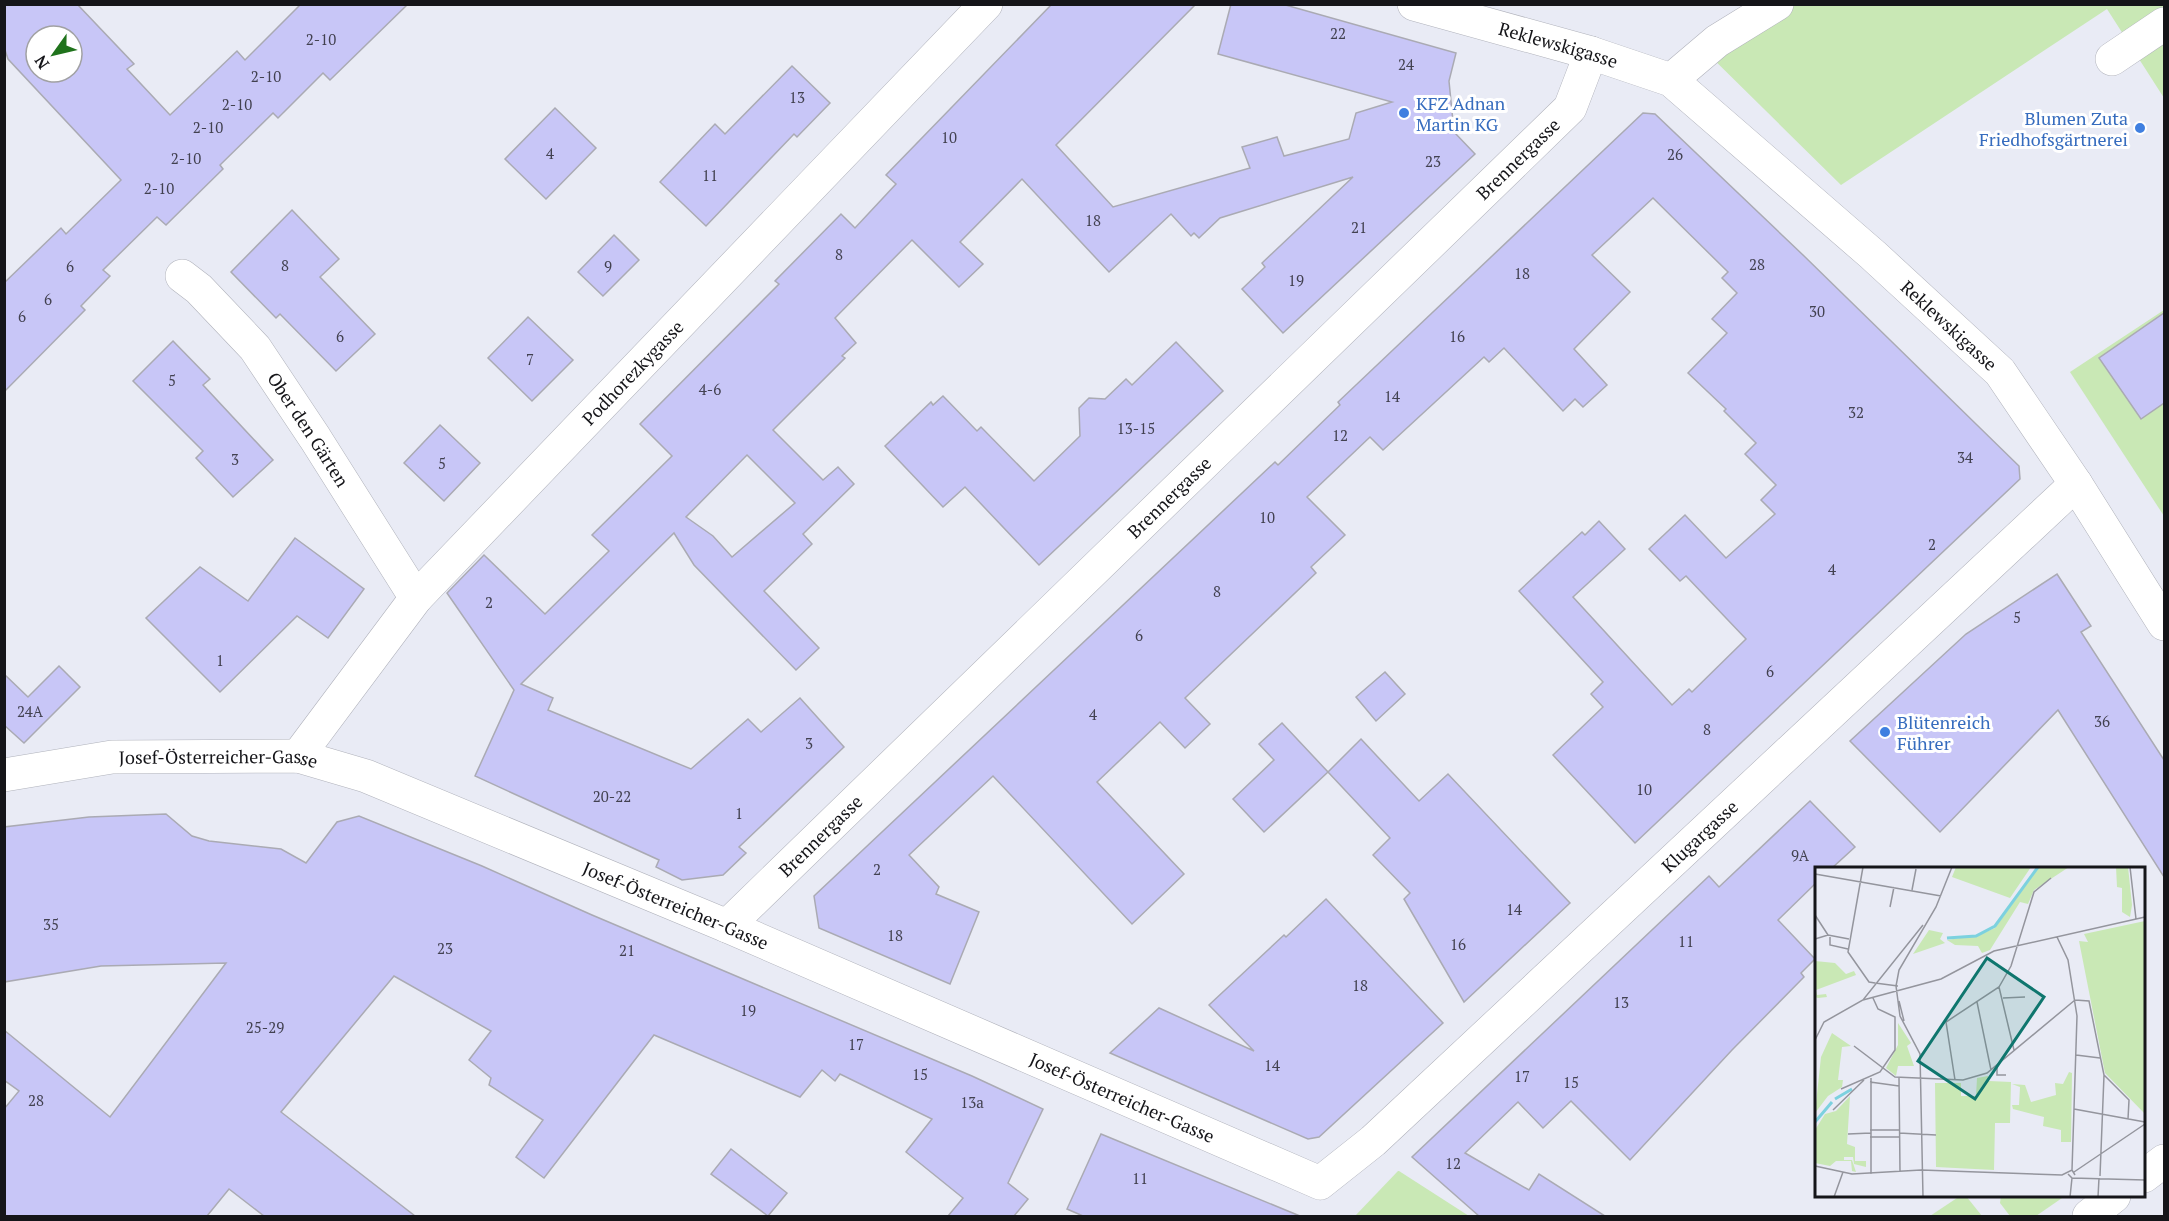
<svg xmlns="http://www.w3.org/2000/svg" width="2169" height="1221" font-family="'PT Serif',serif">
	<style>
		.green { fill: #c9e8b5 }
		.building { fill: #c8c6f7; stroke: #aaaab3; stroke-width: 1.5; fill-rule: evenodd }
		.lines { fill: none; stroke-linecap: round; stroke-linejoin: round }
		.minor-casing { stroke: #b0b2bb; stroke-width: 34 }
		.major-casing { stroke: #b0b2bb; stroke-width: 34 }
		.minor { stroke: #fff; stroke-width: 33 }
		.major { stroke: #fff; stroke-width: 33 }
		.shop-dot { fill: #3f7fe0; stroke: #fff; stroke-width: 2 }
		.labels { text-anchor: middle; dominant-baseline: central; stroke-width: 6; stroke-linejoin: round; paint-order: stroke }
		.number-label { font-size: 15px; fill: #424150 }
		.street-label { font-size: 18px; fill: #151519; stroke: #fff }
		.shop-label { font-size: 18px; fill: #366cbe; stroke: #fff; text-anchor: start }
		.inset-river { fill: none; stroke: #7cd1df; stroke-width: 3 }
		.inset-road { fill: none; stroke: #94959d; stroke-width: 1.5 }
		.view { fill: #0f766e; fill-opacity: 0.15; stroke: #0f766e; stroke-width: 3 }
		.inset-edge { fill: none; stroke: #151519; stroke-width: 3 }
	</style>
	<rect width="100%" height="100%" fill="#e9ebf5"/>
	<g class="green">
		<polygon points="1751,5 2164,5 2164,98 2107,9 1841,185 1698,44"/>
		<polygon points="2164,310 2164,516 2070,372"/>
		<polygon points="1398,1171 1399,1171 1469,1216 1355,1216"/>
		<polygon points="1960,1196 1966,1196 1982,1216 1930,1216"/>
		<polygon points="2001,1196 2065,1196 2036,1216 2010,1216 2000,1203"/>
	</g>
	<g class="building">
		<path d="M4 4H77L134 64 127 69 170 115 237 51 245 60 301 4H408L330 80 323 73 278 118 273 113 220 165 223 169 166 225 157 217 103 270 110 276 81 306 85 310 4 392V283L61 228 66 234 121 180 8 59 4 47ZM36 36H72V72H36Z"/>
		<path d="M1052 4H1196L1056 145 1113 207 1250 168 1242 147 1277 137 1284 156 1349 139 1356 113 1392 102 1218 54 1231 4H1282L1456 53 1449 81 1454 132 1475 154 1283 333 1242 289 1265 267 1262 263 1353 177 1220 218 1199 238 1194 233 1191 236 1171 214 1109 272 1022 179 960 242 983 264 959 287 912 240 835 318 856 343 842 356 845 358 773 430 823 480 838 467 854 484 803 534 812 544 764 591 819 648 796 670 694 565 674 533 521 684 553 698 548 710 691 769 748 719 761 732 800 698 844 747 739 847 746 853 723 875 682 880 656 867 659 860 475 776 514 690 447 593 484 555 545 614 609 551 592 535 672 456 640 424 779 284 775 281 841 214 855 228 896 184 886 175ZM747 455 795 503 732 557 713 536 686 517Z"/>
		<polygon points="792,66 830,103 797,137 794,134 706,226 660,182 715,124 725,134"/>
		<polygon points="555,108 596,148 546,199 505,159"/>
		<polygon points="1643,113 1655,114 1803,255 2019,466 2020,479 1635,843 1553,755 1603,707 1591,694 1603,682 1519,591 1582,532 1585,535 1599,521 1625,549 1573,597 1672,705 1689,689 1692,692 1746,639 1686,576 1680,581 1649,549 1685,515 1726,558 1775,514 1761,500 1776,485 1745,454 1756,443 1724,411 1726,409 1688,373 1727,333 1712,319 1737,293 1722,278 1728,272 1653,198 1592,255 1630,292 1574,349 1607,385 1583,407 1575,399 1563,411 1504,348 1489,362 1484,357 1383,450 1370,437 1307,497 1345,535 1311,567 1316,573 1185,698 1210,724 1185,748 1160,722 1097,782 1184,874 1132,924 993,776 909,855 939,887 936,894 979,912 950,984 819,928 814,896 1275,462 1278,465 1340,405 1338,402"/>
		<polygon points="292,210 339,259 320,277 375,334 336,371 280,314 276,318 231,272"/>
		<polygon points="614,235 639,260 603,296 578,272"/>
		<polygon points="2164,313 2164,403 2141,419 2099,358"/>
		<polygon points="528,317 573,360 532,401 488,358"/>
		<polygon points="173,341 210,379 203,385 273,460 233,497 196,458 203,451 133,381"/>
		<polygon points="1176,342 1223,391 1039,565 965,487 943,507 885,446 931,402 933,405 943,396 977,431 981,427 1034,481 1080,436 1079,408 1089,398 1105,399 1126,379 1132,385"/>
		<polygon points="440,425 480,463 444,501 404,463"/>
		<polygon points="295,538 364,589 328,638 297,616 220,692 146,618 200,567 248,601"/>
		<polygon points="2057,574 2091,626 2081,632 2164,760 2164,877 2058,710 1940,832 1850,741 1966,634"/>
		<polygon points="59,666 80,687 24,743 4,725 4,674 28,697"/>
		<polygon points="1385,672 1405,694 1376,721 1356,697"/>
		<polygon points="1282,723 1328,772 1264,832 1233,799 1274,760 1259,744"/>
		<polygon points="1361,739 1419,801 1448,774 1570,903 1464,1002 1404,899 1410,893 1373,855 1390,838 1328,772"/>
		<polygon points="1810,801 1855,847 1832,868 1816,868 1816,883 1778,920 1815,959 1801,973 1804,977 1732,1050 1630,1160 1571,1101 1543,1128 1518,1102 1465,1153 1529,1190 1539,1174 1605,1216 1479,1216 1412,1157 1709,876 1719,887"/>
		<polygon points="166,814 192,836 209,841 281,849 306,863 337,822 359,816 482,866 592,915 972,1076 1043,1109 1008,1183 1028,1199 1014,1216 948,1216 963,1198 906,1152 932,1119 840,1074 835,1081 822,1070 800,1097 654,1035 544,1178 516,1157 543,1120 489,1085 491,1078 469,1060 491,1031 394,976 281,1112 415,1216 264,1216 229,1189 207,1216 4,1216 4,1109 19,1091 4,1080 4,1030 110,1117 226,963 101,966 4,982 4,827 89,817"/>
		<polygon points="1326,899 1443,1023 1319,1137 1308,1139 1110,1053 1159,1008 1254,1051 1209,1005 1284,935 1286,937"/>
		<polygon points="1101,1134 1300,1216 1083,1216 1067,1209"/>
		<polygon points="731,1149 787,1193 768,1216 711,1174"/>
	</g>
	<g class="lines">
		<defs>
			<g id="minor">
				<path id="s1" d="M1414 4 1591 53 1671 80 1873 255 2000 372 2076 484 2164 624"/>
				<polyline points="2112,59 2164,24"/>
				<polyline points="1671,80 1717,41 1777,4"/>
				<path id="s2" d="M182 276 199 289 255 348 315 438 416 598"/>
				<path id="s3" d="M298 756 416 598 986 4"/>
				<path id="s4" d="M4 775 112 757 298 756 366 776 727 926 1320 1183 1373 1141 2076 484"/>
				<path id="s5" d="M727 926 1570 108 1591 53"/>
			</g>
			<g id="major">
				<polyline points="2144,1176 2164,1161"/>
				<polyline points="2089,1216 2114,1196"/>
			</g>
		</defs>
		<use href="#minor" class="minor-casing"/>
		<use href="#major" class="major-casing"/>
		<use href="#minor" class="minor"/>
		<use href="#major" class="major"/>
	</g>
	<g class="shop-dot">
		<circle cx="1404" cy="113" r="6"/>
		<circle cx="2140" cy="128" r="6"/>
		<circle cx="1885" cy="732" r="6"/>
	</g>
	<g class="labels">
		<g class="number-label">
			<text x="1338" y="33">22</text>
			<text x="321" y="39">2-10</text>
			<text x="1406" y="64">24</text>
			<text x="266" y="76">2-10</text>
			<text x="797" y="97">13</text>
			<text x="237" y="104">2-10</text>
			<text x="208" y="127">2-10</text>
			<text x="949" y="137">10</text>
			<text x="550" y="153">4</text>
			<text x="1675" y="154">26</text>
			<text x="186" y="158">2-10</text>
			<text x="1433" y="161">23</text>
			<text x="710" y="175">11</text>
			<text x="159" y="188">2-10</text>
			<text x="1093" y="220">18</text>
			<text x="1359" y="227">21</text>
			<text x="839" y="254">8</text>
			<text x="1757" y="264">28</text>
			<text x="285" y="265">8</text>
			<text x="70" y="266">6</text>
			<text x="608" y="266">9</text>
			<text x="1522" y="273">18</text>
			<text x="1296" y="280">19</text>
			<text x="48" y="299">6</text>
			<text x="1817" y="311">30</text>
			<text x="22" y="316">6</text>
			<text x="340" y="336">6</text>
			<text x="1457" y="336">16</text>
			<text x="530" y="359">7</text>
			<text x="172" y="380">5</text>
			<text x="710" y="389">4-6</text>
			<text x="1392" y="396">14</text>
			<text x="1856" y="412">32</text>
			<text x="1136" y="428">13-15</text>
			<text x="1340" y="435">12</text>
			<text x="1965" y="457">34</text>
			<text x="235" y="459">3</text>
			<text x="442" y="463">5</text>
			<text x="1267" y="517">10</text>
			<text x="1932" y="544">2</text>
			<text x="1832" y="569">4</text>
			<text x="1217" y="591">8</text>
			<text x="489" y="602">2</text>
			<text x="2017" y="617">5</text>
			<text x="1139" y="635">6</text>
			<text x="220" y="660">1</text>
			<text x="1770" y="671">6</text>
			<text x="30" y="711">24A</text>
			<text x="1093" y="714">4</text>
			<text x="2102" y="721">36</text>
			<text x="1707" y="729">8</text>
			<text x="809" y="743">3</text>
			<text x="1644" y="789">10</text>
			<text x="612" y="796">20-22</text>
			<text x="739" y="813">1</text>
			<text x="1800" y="855">9A</text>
			<text x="877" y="869">2</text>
			<text x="1514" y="909">14</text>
			<text x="51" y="924">35</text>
			<text x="895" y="935">18</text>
			<text x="1686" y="941">11</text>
			<text x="1458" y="944">16</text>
			<text x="445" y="948">23</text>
			<text x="627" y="950">21</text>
			<text x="1360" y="985">18</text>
			<text x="1621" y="1002">13</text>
			<text x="748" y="1010">19</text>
			<text x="265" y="1027">25-29</text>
			<text x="856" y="1044">17</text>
			<text x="1272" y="1065">14</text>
			<text x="920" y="1074">15</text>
			<text x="1522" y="1076">17</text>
			<text x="1571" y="1082">15</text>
			<text x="36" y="1100">28</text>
			<text x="972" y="1102">13a</text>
			<text x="1453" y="1163">12</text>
			<text x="1140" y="1178">11</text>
		</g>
		<g class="street-label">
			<text stroke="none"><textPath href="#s1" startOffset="150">Reklewskigasse</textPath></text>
			<text stroke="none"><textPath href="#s5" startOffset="1102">Brennergasse</textPath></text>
			<text stroke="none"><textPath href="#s1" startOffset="639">Reklewskigasse</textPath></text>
			<text stroke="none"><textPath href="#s3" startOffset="510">Podhorezkygasse</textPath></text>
			<text stroke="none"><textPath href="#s2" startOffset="200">Ober den Gärten</textPath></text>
			<text stroke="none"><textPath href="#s5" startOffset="616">Brennergasse</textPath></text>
			<text stroke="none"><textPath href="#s4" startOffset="216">Josef-Österreicher-Gasse</textPath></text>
			<text stroke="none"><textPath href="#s5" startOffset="130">Brennergasse</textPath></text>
			<text stroke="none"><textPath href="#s4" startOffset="1918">Klugargasse</textPath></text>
			<text stroke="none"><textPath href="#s4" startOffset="702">Josef-Österreicher-Gasse</textPath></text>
			<text stroke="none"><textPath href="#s4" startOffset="1188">Josef-Österreicher-Gasse</textPath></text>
		</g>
		<g class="shop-label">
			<text x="1416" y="103">KFZ Adnan<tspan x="1416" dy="21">Martin KG</tspan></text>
			<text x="2128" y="118" text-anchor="end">Blumen Zuta<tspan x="2128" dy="21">Friedhofsgärtnerei</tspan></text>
			<text x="1897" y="722">Blütenreich<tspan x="1897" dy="21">Führer</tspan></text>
		</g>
	</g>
	<g transform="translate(1815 867)">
		<rect width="330" height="330" fill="#e9ebf5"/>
		<path d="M141 0H216L195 31 137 10ZM224 0H254L219 23 213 37 205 35 175 83 167 86 163 79 140 78 132 73 164 68 180 61ZM301 0H313L317 38 315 50 307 45V21L302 20ZM330 54V247L290 206 264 74 273 75 269 67ZM114 63 128 66 125 72 130 76 98 87ZM0 94 20 96 31 107 39 104 41 108 1 123 2 128 11 127 12 130 3 131 0 130ZM83 156 96 176 92 179 99 199H83L81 209 71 201 83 178ZM17 166 36 179 27 180 23 213H28L27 220 13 229 0 246 6 190ZM254 205 257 206 256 275H246V263L228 259 229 250 198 242 197 238H204L205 220 197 217 210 218 216 235 241 228 240 216 248 217ZM173 209 174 214 196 215 195 256H180L179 303 121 300 120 216H146V229H161L162 211ZM35 229 32 277 40 280V294H51V300L39 297 38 290H29V293H37L41 305 37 304 36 294H21L15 299 0 296V263L10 247 21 244Z" fill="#c9e8b5"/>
		<path class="inset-river" d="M132 71 161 69 180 59 223 0M20 232 37 222M0 255 17 235"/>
		<path class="inset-road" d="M48 0 33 85 54 115 60 116M315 0 321 52M0 7 126 29M97 23 101 2M75 40 79 20M0 48 13 68M15 68V78L33 82M242 70 253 93 262 149 257 303M0 72 13 68 34 72M60 116 83 119M184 120 199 183M188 131 210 130M48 133 126 112 179 84 330 50M260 133 274 134 289 208 285 309M84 134 89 154M162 135 176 203M0 173 9 155 48 133 108 58M39 179 80 210 148 213 172 206 260 133M261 188 285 191M182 198V208H191M289 208 314 233 313 252M56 211V307M84 211 85 305M140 213 131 155 184 120 196 99 219 25 236 11M55 215 84 219M26 222 65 205 80 183V150L63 142 58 131M259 242 330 255M18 243 49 213M55 263H84M84 266 121 268M33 267 56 266M55 270H85M0 299 37 307 106 303M106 303 247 308 257 303 260 308M259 305 330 257M253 307 257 311 330 313M19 330 28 305M108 330 105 187 85 149 81 119 84 103 121 40 137 0M255 330 257 311M283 330 284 311"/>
		<path class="view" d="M172 91 229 130 160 232 103 194Z"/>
		<rect width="330" height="330" class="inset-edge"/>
	</g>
	<rect width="2169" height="1221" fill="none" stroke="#151519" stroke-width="12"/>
	<g transform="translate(54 54) rotate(236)"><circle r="28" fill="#ffffff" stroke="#a1a1a3" stroke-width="1.5"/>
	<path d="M0-4.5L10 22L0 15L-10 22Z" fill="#20731c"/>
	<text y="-9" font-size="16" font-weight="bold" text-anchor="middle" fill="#151519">N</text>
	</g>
</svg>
